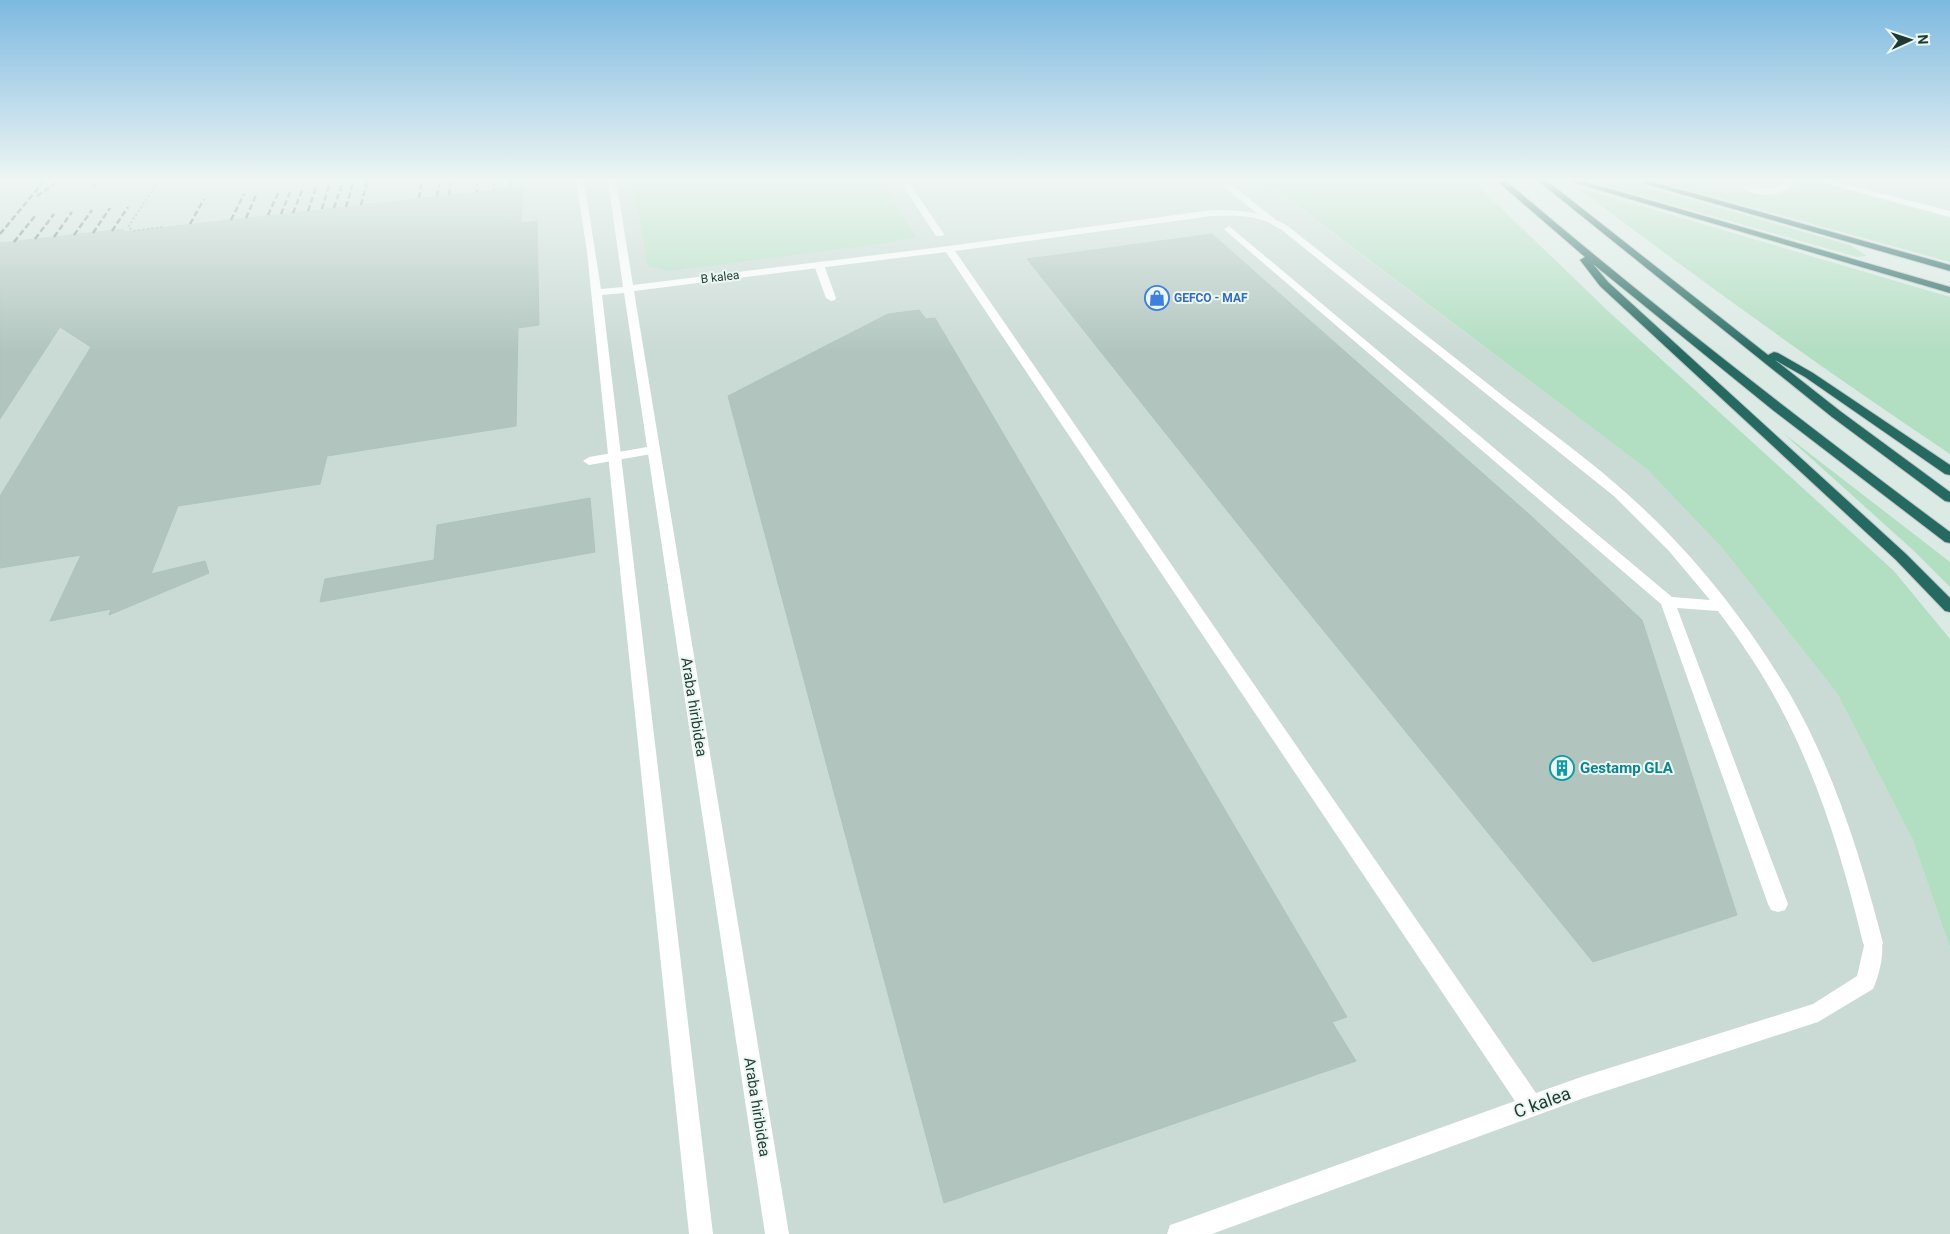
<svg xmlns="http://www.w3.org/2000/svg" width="1950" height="1234" font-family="Roboto,sans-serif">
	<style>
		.built { fill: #cadad4 }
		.green { fill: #b2dec2 }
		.building { fill: #b1c5be; stroke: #aec4bd }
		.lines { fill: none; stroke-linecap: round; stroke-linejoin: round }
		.motorway-casing { stroke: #bbc4c2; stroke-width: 2 }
		.path { stroke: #79b1a4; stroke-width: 2; stroke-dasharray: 2 2.5; stroke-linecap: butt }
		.service { fill: #fff; fill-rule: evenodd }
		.minor { fill: #fff; fill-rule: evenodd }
		.motorway { fill: #266961; fill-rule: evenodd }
		.rail { stroke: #577771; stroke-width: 2.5; stroke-dasharray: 6 3; stroke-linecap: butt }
		.labels { text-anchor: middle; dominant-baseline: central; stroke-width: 4; stroke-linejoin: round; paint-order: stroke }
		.far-street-label { font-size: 12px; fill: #1d3a35; stroke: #ecf7f2 }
		.far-shop-label { font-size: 12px; font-weight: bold; fill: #366cbe; stroke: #ecf7f2; text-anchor: start }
		.street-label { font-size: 15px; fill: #1d3a35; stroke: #ecf7f2 }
		.culture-label { font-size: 15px; font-weight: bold; fill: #0d838f; stroke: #ecf7f2; text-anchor: start }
		.near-street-label { font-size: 18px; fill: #1d3a35; stroke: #ecf7f2 }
	</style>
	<rect width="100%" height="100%" fill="#dceae5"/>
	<g class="built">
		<polygon points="0,180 1247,180 1253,185 1273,188 1648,470 1723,549 1837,693 1913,840 1950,948 1950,1234 0,1234"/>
		<polygon points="1675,180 1950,180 1950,218 1811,181 1806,182 1786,195 1772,196 1738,190 1728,194"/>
	</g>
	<g class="green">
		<polygon points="632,180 879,180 916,237 886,243 669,271 648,266"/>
		<polygon points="1247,180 1472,180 1608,311 1894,571 1950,639 1950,948 1913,840 1837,693 1723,549 1648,470 1274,188 1253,185"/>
		<polygon points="1585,180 1622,180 1850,245 1867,256 1857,257"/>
		<path d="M1653 180H1675L1728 194C1746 186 1757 197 1775 196 1790 195 1798 182 1811 181L1950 218V262Z"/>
		<path d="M1577 187 1950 297V454C1823 369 1699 280 1577 187Z"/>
		<polygon points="1783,433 1950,562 1950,587 1913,550"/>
	</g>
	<g class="building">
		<polygon points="523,187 521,223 537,221 539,325 518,328 516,426 327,456 320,484 178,506 151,574 205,561 209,573 109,615 111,609 50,621 81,555 0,568 0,496 91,347 60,327 0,419 0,243 124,229 122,232"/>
		<polygon points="1212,234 1531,516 1642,620 1737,915 1593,962 1276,572 1027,259"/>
		<polygon points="919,310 926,319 935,318 1347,1017 1332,1022 1356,1061 944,1203 728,396 888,314"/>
		<polygon points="590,498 595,552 320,602 325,579 434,560 437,525"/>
	</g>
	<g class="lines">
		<defs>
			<g id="motorway">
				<path d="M1496 180H1505C1649 303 1798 419 1950 532V543L1945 542 1774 411 1593 264 1608 282 1906 554 1950 598V612L1945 611 1896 560 1600 286 1580 260 1585 257Z"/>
				<polygon points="1537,180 1546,180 1768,355 1774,352 1778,353 1813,373 1950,465 1950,475 1945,474 1805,377 1775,360 1840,411 1950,492 1950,502 1945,501 1832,417"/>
				<polygon points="1565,180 1579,180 1950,287 1950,293"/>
				<polygon points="1632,180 1646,180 1950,265 1950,271"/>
			</g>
		</defs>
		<use href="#motorway" class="motorway-casing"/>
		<polyline class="path" points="159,180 128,227 134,231 163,227"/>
		<g class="service">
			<polygon points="1215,180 1225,180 1275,219 1273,221 1267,221"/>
			<path d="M1229 226 1672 597 1710 600 1669 551 1615 497 1283 231V227H1289C1358 282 1428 336 1497 391 1539 424 1585 456 1625 492 1691 550 1747 621 1791 696 1835 773 1861 858 1883 943L1880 949 1873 952 1866 949 1863 943C1843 860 1819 779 1778 703 1761 671 1740 640 1718 611L1677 608 1788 904 1785 910 1778 912 1771 910 1768 904 1661 604 1226 231 1224 229Z"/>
			<polygon points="819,262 824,265 836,298 835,300 831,301 826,298 814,265"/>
			<polygon points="653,446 659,450 657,453 589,465 583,461 589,457"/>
		</g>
		<g class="minor">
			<path d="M576 180H584L601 289 623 287 608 180H616L633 285 949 246 1212 210C1240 210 1266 212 1289 227V231C1281 232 1275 225 1268 222 1250 215 1231 215 1212 216L955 251 1536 1093 1584 1076 1813 1004 1857 976 1866 937 1873 934 1880 937C1886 949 1879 976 1873 989L1818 1022 1584 1098 1212 1234H1167L1170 1225 1179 1222 1515 1101 946 252 634 291 789 1234H765L624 293 602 295 713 1234H689L587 252Z"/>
			<polygon points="899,180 907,180 944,234 942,236 936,236"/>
			<path d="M1790 180H1800C1787 194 1758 200 1742 188 1752 181 1769 196 1790 180Z"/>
			<polygon points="1814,180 1829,180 1950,211 1950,217"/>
		</g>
		<use href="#motorway" class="motorway"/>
		<g class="rail">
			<polyline points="477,180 477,192"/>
			<polyline points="494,180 494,190"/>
			<polyline points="511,180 511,188"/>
			<polyline points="93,187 98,180"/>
			<polyline points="449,195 451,180"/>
			<polyline points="37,196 60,180"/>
			<polyline points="437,196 440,180"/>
			<polyline points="419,198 422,180"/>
			<polyline points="361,205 367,182"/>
			<polyline points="346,207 353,183"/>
			<polyline points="334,208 342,184"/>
			<polyline points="322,209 329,185"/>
			<polyline points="308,211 316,187"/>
			<polyline points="293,213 303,188"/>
			<polyline points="281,214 291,190"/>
			<polyline points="268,215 279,191"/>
			<polyline points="246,218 257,193"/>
			<polyline points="231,220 244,194"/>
			<polyline points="190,224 204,199"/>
			<polyline points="112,231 128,207"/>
			<polyline points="93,233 110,208"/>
			<polyline points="0,234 45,180"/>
			<polyline points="74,235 92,210"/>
			<polyline points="54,237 72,212"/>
			<polyline points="35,239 54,214"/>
			<polyline points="14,242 35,216"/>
		</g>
	</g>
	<linearGradient id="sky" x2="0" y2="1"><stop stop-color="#7db9e0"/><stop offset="0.51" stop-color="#eff6f3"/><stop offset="1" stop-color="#eff6f3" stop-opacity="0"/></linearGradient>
	<rect width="1950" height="353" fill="url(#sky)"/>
	<defs>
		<symbol id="shop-ring" viewBox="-11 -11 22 22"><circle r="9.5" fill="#ecf7f2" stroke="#3f7fe0" stroke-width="1.5"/><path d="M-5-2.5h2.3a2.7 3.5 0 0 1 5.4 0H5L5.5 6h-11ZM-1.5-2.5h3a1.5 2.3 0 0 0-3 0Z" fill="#3f7fe0"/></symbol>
		<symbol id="building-ring" viewBox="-11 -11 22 22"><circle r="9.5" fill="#ecf7f2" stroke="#0f9aa8" stroke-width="1.5"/><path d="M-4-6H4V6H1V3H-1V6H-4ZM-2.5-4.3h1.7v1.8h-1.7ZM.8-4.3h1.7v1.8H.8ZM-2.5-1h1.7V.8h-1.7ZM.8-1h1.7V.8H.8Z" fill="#0f9aa8"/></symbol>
	</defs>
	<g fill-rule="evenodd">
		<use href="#shop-ring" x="1143" y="284" width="28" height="28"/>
		<use href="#building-ring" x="1548" y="754" width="28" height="28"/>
	</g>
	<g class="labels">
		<g class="far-street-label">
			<text transform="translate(720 277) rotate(-7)">B kalea</text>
		</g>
		<g class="far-shop-label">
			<text x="1174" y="298">GEFCO - MAF</text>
		</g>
		<g class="street-label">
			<text transform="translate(694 707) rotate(81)">Araba hiribidea</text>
			<text transform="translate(757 1107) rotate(81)">Araba hiribidea</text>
		</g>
		<g class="culture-label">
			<text x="1580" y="768">Gestamp GLA</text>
		</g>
		<g class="near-street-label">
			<text transform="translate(1542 1102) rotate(-20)">C kalea</text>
		</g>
	</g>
	<g transform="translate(1910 40) rotate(87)" stroke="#ecf7f2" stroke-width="4" paint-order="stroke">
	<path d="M0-4L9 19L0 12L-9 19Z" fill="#1d3a35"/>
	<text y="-8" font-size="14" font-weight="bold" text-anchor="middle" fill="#1d3a35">N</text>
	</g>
</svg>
